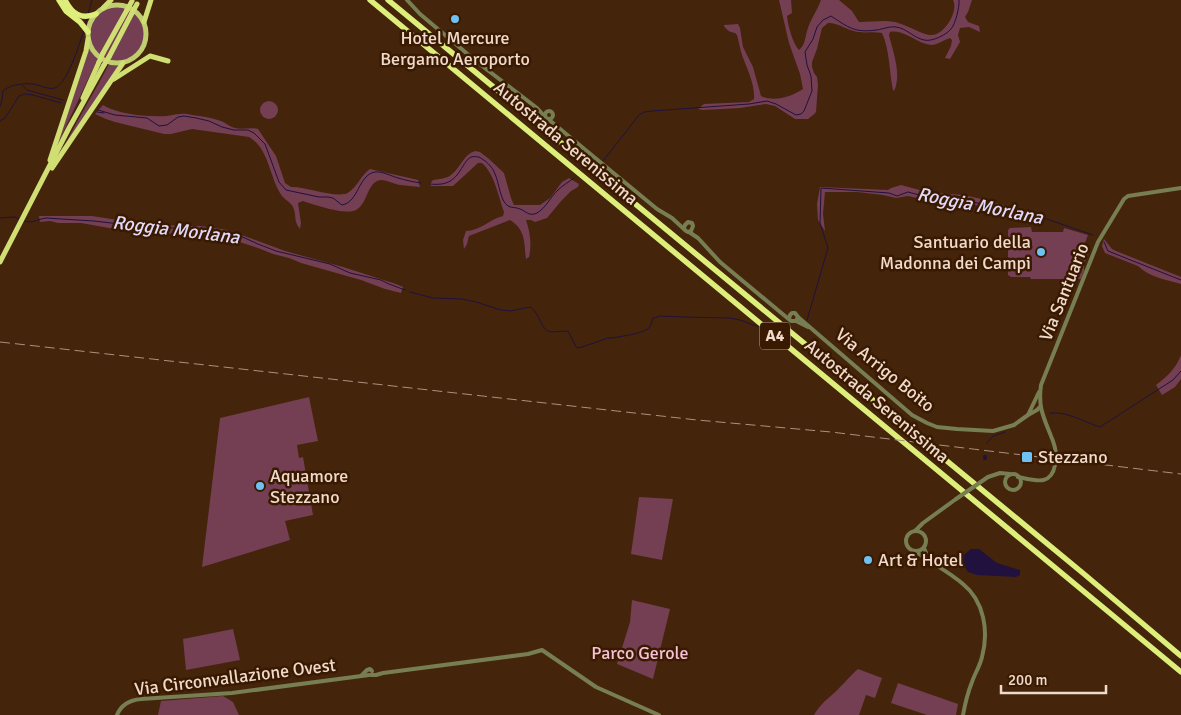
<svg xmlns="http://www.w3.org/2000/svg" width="1181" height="715" font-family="Signika,sans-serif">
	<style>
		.green { fill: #743e53 }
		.water { fill: #21113e }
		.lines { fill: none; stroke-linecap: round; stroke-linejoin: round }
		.stream { stroke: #21113e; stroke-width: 1 }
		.canal { stroke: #21113e; stroke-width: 4 }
		.tertiary-tunnel { stroke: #5e3f28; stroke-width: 4; stroke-dasharray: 4 2; stroke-linecap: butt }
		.tertiary { stroke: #777e52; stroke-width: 4 }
		.primary { stroke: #c1ce6f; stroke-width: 5 }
		.trunk { stroke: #d0de74; stroke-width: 5 }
		.motorway { stroke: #deee7a; stroke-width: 5.5 }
		.rail { stroke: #ab917f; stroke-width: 1; stroke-dasharray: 10 5; stroke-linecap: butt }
		.tertiary-bridge { stroke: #777e52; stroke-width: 4 }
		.trunk-bridge { stroke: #d0de74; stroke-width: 5 }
		.poi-dot { fill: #6ec2f3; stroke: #391a01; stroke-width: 2 }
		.labels { text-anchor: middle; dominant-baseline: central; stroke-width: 5; stroke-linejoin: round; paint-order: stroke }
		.shield { fill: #391a01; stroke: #b9a08f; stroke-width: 1 }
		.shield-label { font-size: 16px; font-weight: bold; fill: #f0dacc }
		.poi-label { font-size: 18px; fill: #f0dacc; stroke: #391a01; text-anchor: start }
		.street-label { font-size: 18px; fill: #f0dacc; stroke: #391a01 }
		.park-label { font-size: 18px; fill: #f7c0d4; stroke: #391a01 }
		.water-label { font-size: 19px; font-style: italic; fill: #e1dafb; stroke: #391a01 }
	</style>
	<rect width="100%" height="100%" fill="#44240b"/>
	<g class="green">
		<path d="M779 0H791L792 13 787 16C788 26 793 44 799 50 805 45 805 38 807 31 810 20 817 11 821 0H839L852 11 859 22C871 22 884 20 895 22 905 24 923 35 931 35 944 36 959 11 953 0H972L968 12 965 17 968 22 979 26 980 32 969 27 960 28 958 35 960 42 950 59 945 58 951 46 952 40 950 38C943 40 938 45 931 45 917 44 904 29 890 32L889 35C893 52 902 74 894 91L893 90C889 71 890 51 882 33 872 31 863 34 854 31 846 29 835 22 828 23L822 28 817 49 812 62V67L814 73 817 77 818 85 816 112 813 115 808 119H795L775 106 766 104 740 108 703 110 698 109 704 104 749 102 754 99C755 84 747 69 742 55 740 49 739 42 737 35L735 33C729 32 727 30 724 26V25L738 24 740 28 743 47 753 67 761 96C774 102 791 97 803 89L800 74 789 43Z"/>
		<circle cx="117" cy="34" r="27"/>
		<polygon points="89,43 91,50 98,58 56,148 87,56"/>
		<path d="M109 64 119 66 63 149C77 120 94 93 109 64Z"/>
		<circle cx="269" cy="110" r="9"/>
		<path d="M103 105C119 115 149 117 167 116 174 115 180 113 187 114 198 116 210 117 221 121 226 123 230 127 235 128 242 130 250 127 258 129L276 156 285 183 291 187C306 186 339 200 349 192 358 186 361 175 370 169L418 180 420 187C413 186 407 186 400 185 394 184 387 180 381 180 366 181 368 208 353 211 343 214 314 205 303 201L298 203 301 223 300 229C293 221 297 215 293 207 291 202 284 200 280 193 269 175 269 149 249 137L192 129 171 134H164L115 122 106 119 95 114Z"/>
		<path d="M475 151 480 152 489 159 504 173 511 198 514 205H540L550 198 562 182 569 178 579 184 578 187 571 191 562 200 547 218 535 222 531 220H526C530 232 532 244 529 257L526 259C524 243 526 230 510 220L469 236 467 244 464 249 463 240 466 231C480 231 490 219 503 216L504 212C498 195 495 175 482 163H478L453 186H431L430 184 433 180C439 179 447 179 452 174 461 167 463 155 475 151Z"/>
		<polygon points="901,185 927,192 963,195 991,201 1000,204 1030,211 1029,215 1005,211 1003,212 992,209 962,202 948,205 908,196 896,198 883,195 857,192 825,192 823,214 825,231 818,220 817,204 820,187 888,190 891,188"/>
		<polygon points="92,216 150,225 200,226 228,230 285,251 343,267 396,284 403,287 401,293 385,289 361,280 301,263 289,258 273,254 258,248 220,236 156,233 145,231 126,231 81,223 58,223 50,221 40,222 39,216"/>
		<polygon points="1031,227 1032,232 1063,232 1064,228 1088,235 1085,243 1089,252 1084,264 1084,271 1081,279 1031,279 1030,277 1011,277 1008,275 1008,230 1010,228"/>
		<path d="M1104 239 1112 249 1116 251 1181 277V284C1167 280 1149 277 1138 266L1105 253 1102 246Z"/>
		<path d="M1181 355V379L1175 387 1162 395 1156 385C1168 376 1176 368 1181 355Z"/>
		<polygon points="309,397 318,441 297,445 299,458 303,457 313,515 285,521 290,540 202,567 220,418"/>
		<polygon points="639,497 673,499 662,560 631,554"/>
		<polygon points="632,600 670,609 653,679 617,664 630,622"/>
		<polygon points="233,629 240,660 186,670 183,639"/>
		<path d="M858 669 882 678 875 698 866 695 859 715H814C819 706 825 701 833 694 841 687 849 677 858 669Z"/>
		<polygon points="898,683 958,704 956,715 927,715 891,703"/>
		<polygon points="223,696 233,702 239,715 158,715 161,701"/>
	</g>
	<polygon class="water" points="971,549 979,549 997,563 1020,570 1020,575 1016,577 977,575 968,572 963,564 964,555"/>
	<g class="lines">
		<g class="stream">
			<polyline points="88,14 92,0"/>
			<polyline points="85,26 87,18"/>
			<polyline points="22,85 27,90 63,100"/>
			<path d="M0 106 2 100 3 91C9 85 23 83 32 84 39 84 47 90 55 88 68 83 80 42 84 30"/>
			<path d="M98 110 115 115 147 118 159 126 167 125 178 117 184 116 196 118 209 121 222 127 234 130H248L254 133 265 144 279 182 286 190 319 197H328L333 198 342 205C359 202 358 175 375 172 382 171 391 176 398 178 405 180 413 182 421 183"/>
			<polyline points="97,112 104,113"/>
			<polyline points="0,121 5,118 19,96 25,94 33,95 61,103"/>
			<path d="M603 161 639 115 644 112 652 111 749 104 767 101 776 104 796 115 801 114 804 111 812 91 811 76 807 65 805 52 813 39 817 27 823 20 831 16C849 28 855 33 877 30 883 29 890 26 896 27 906 28 914 38 924 40 932 42 946 35 951 29 955 25 960 6 959 0"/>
			<path d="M430 184C448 186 455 180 463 166 465 163 467 159 471 157 474 156 477 157 479 157 486 161 492 166 495 174 499 182 500 201 508 206 511 208 516 207 520 209 526 211 529 217 537 213 546 208 551 196 558 190 563 185 569 182 574 178"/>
			<polyline points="0,218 15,217 21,220"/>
			<path d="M24 221C32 224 38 219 46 218L94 221 137 226 211 230 236 234 258 244 276 251 330 264 350 273 381 280 389 284 405 290"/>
			<polyline points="1104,242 1108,251 1181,280"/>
			<path d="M410 292 433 298 462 299 476 302 501 310 510 311 530 307C541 314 540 330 551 332 557 332 562 331 568 331L574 343 577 348 582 347 608 338H613C621 336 644 334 650 327 651 325 652 321 652 319L659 316 684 317 730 318 740 320 756 326H760"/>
			<polyline points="807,320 828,248 820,223 821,188 889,193 897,196 908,192 946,202 958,199 1035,215 1093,235"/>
			<path d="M1050 413C1067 411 1084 422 1100 427L1173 380 1181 371"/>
			<polyline points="987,443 993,436 1005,432"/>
		</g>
		<polyline class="canal" points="985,458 985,457"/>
		<polyline class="tertiary-tunnel" points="1055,465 1056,456"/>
		<g class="tertiary">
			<polyline points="407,0 420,14 477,62 537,108 546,118"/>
			<circle cx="549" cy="115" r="4"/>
			<polyline points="548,119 657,209 672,218 686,231 688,232 691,231 693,226 692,223 688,222 685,225 684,228"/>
			<polyline points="689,232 698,238 720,262 791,321 796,321 798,317 795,313 792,313 790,315 789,319"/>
			<polyline points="798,317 912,415 927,423 937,427 957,429 993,431 1014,425 1028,415 1037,410 1040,407"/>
			<polyline points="796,321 808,327"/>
			<polyline points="1028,415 1039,392"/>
			<path d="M1056 456C1056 448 1054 443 1051 436 1043 416 1038 407 1041 385L1098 242 1124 199 1128 196 1181 188"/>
			<circle cx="1013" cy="482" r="8"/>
			<polyline points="988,477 1000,473 1010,474"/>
			<path d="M1018 477C1034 480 1051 487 1055 465"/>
			<circle cx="916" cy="541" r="10"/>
			<polyline points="915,531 923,523 956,499"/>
			<polyline points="924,548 929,560"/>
			<path d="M915 551C931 563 948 571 963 584 984 601 989 631 982 657 980 666 975 673 972 682 968 692 965 704 963 715"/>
			<polyline points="371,675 376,675 383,673 528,654 542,650 596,687 659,715"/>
			<polyline points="361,676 367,670 370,669 372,671"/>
			<path d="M117 715C121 705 130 700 141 699L232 693 369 675"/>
		</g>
		<circle class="primary" cx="117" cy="34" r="29"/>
		<g class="trunk">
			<polyline points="103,8 111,0"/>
			<polyline points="144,22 151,0"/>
			<polyline points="103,53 127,10"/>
			<polyline points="109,57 132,13"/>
			<polyline points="114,79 150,56 168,61"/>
			<polyline points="83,98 99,62"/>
			<polyline points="50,160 86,51 88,39"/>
			<polyline points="52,168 123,63"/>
			<polyline points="0,262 69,128 104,65"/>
		</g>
		<g class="motorway">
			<polyline points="59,0 66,11 80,22 88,32"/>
			<path d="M65 0C72 14 81 20 96 14"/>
			<polyline points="370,0 1181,672"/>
			<polyline points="388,0 1084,574 1181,656"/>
		</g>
		<polyline class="rail" points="0,342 697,420 831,432 1181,474"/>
		<polyline class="tertiary-bridge" points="956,499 988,477"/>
		<g class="trunk-bridge">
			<polyline points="127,10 132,1"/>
			<polyline points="132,13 137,4"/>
			<polyline points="99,62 103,53"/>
			<polyline points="104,65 109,57"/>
		</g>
	</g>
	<g class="poi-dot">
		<circle cx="455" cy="19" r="5"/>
		<circle cx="1041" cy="252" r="5"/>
		<rect x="1021" y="451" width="12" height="12" rx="2.5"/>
		<circle cx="260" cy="486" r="5"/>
		<circle cx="868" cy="560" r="5"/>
	</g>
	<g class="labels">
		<rect class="shield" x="760" y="322.5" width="30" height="27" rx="4"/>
		<g class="shield-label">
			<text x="775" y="336">A4</text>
		</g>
		<g class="poi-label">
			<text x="455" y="38" text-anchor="middle">Hotel Mercure<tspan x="455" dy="21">Bergamo Aeroporto</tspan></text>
			<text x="1031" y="242" text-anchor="end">Santuario della<tspan x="1031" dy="21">Madonna dei Campi</tspan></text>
			<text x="1038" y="457">Stezzano</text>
			<text x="270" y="476">Aquamore<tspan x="270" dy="21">Stezzano</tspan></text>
			<text x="878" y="560">Art &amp; Hotel</text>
		</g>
		<g class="street-label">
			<text transform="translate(566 143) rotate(40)">Autostrada Serenissima</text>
			<text transform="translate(1064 292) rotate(-68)">Via Santuario</text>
			<text transform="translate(885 370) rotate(39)">Via Arrigo Boito</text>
			<text transform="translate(877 401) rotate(40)">Autostrada Serenissima</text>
			<text transform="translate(235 677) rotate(-7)">Via Circonvallazione Ovest</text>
		</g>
		<g class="park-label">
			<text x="640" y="653">Parco Gerole</text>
		</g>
		<g class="water-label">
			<text transform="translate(980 206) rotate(11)">Roggia Morlana</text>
			<text transform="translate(176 230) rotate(7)">Roggia Morlana</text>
		</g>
	</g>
	<path d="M1001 685v8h105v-8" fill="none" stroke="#f0dacc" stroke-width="2.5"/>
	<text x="1008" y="685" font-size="15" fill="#f0dacc" stroke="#391a01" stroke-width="4" paint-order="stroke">200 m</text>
</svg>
